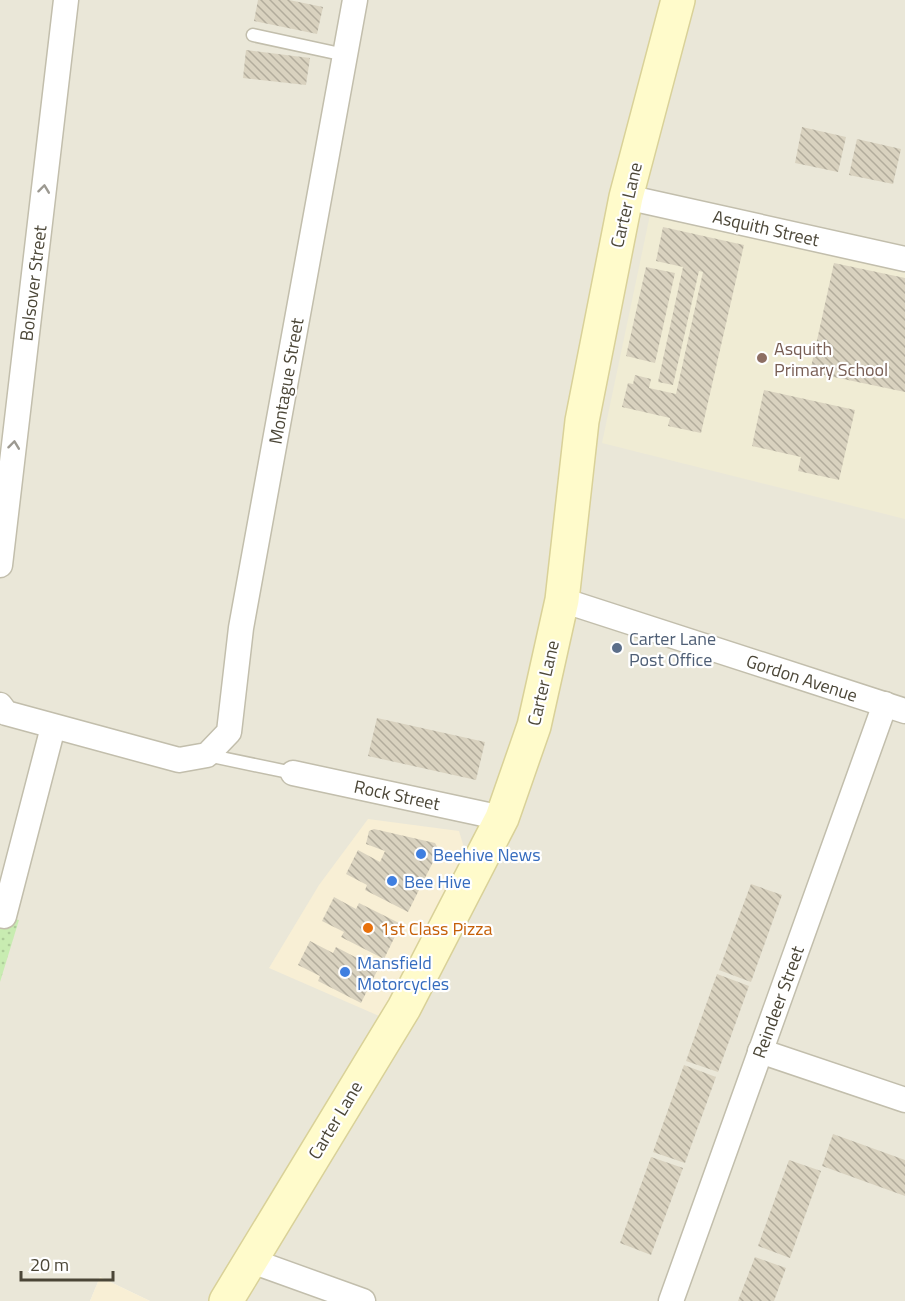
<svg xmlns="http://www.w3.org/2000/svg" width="905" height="1301" font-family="'Titillium Web',sans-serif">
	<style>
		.residential { fill: #eae7d8 }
		.commercial { fill: #f8efd5 }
		.education { fill: #f0ecd4 }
		.grass { fill: url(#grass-dots) }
		.building { fill: url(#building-back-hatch) }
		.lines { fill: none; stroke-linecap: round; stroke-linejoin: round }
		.lane-casing { stroke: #c2beac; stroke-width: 15 }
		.street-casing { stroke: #c2beac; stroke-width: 27 }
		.secondary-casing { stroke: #d9d198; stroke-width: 36 }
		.lane { stroke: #fff; stroke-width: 12 }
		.street { stroke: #fff; stroke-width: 24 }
		.secondary { stroke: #fffbcb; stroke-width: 33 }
		.oneway { stroke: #9c9991 }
		.education-dot { fill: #8d6e63; stroke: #fff; stroke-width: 2 }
		.service-dot { fill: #5c6f8a; stroke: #fff; stroke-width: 2 }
		.shop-dot { fill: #3f7fe0; stroke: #fff; stroke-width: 2 }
		.food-dot { fill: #e8710a; stroke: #fff; stroke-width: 2 }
		.labels { text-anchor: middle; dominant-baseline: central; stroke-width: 4.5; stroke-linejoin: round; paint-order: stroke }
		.street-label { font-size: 18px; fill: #4b4637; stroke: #fff }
		.education-label { font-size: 18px; fill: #785e54; stroke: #fff; text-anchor: start }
		.service-label { font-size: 18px; fill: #4e5e75; stroke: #fff; text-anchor: start }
		.shop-label { font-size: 18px; fill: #366cbe; stroke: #fff; text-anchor: start }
		.food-label { font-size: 18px; fill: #c56008; stroke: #fff; text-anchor: start }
	</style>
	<defs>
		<pattern id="grass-dots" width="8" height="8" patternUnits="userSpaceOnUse" patternTransform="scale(1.5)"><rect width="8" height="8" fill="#c8ecb1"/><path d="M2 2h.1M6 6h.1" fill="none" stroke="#adcc99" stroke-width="1.8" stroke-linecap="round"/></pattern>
		<pattern id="building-back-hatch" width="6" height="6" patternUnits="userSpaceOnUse" patternTransform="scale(1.5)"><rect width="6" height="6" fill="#d9d2bf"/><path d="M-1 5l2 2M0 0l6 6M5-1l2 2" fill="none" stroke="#b2ac9c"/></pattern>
	</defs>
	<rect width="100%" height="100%" fill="#f6f4ea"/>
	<polygon class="residential" points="0,0 905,0 905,1301 150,1301 100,1277 90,1301 0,1301"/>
	<g class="commercial">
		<polygon points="368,819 459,831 465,851 386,1019 269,968 319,885"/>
		<polygon points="100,1277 150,1301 90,1301"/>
	</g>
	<polygon class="education" points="651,210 905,273 905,519 602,443"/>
	<polygon class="grass" points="0,915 19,920 0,982"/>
	<g class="building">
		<polygon points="258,0 289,0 323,7 317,34 254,21"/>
		<polygon points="246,50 310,58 306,85 243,78"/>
		<polygon points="802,127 846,137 838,172 795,163"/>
		<polygon points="857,139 901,149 893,184 849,175"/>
		<polygon points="663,227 744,245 701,433 668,426 670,418 622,407 628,383 633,384 635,375 651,379 649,388 676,394 703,272 699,271 673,385 658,382 683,267 656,261"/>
		<polygon points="834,263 905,278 905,392 810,372"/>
		<polygon points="646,267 675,273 655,363 626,356"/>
		<polygon points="764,390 855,410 839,480 798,471 801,457 752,446"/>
		<polygon points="377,718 485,742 476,780 368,756"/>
		<polygon points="374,829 435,843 439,850 408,912 365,890 367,885 346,874 358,850 380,862 385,851 366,844 369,831"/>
		<polygon points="751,884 782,895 751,982 719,970"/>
		<polygon points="334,897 356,909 359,903 401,924 384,959 341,937 344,932 322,921"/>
		<polygon points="310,941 333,953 336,947 378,969 361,1003 318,981 320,976 298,965"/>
		<polygon points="717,974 749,986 718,1072 686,1061"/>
		<polygon points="684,1065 716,1077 685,1163 653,1152"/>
		<polygon points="833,1134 905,1160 905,1196 822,1166"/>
		<polygon points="651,1157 683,1168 651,1255 620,1243"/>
		<polygon points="789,1160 821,1171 790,1258 758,1246"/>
		<polygon points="755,1257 786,1268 774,1301 738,1301"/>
	</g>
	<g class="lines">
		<defs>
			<g id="lane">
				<polyline points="253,35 345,55"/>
				<polyline points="207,755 293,773"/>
			</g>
			<g id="street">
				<polyline points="626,197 905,259"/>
				<polyline points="0,565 66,0"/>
				<polyline points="562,600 905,711"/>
				<polyline points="0,705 6,713 179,760 207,755 229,732 241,628 355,0"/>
				<polyline points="293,773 502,818"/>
				<polyline points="4,916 53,727"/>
				<polyline points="760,1051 905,1100"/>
				<polyline points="249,1260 363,1301"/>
				<polyline points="671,1301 885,704"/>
			</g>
			<polyline id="secondary" points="226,1301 404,1008 502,818 534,726 562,600 582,421 626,197 678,0"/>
		</defs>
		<use href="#lane" class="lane-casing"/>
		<use href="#street" class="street-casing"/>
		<use href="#secondary" class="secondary-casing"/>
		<use href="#lane" class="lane"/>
		<use href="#street" class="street"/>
		<use href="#secondary" class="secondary"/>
	</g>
	<defs><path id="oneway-chevron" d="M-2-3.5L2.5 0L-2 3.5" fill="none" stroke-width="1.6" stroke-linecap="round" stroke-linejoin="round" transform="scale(1.5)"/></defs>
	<g class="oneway">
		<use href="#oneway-chevron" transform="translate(44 189) rotate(-83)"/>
		<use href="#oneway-chevron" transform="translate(14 445) rotate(-83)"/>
	</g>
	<circle class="education-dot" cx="762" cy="358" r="6"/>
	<circle class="service-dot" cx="617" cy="648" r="6"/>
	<g class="shop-dot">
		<circle cx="421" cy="854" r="6"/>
		<circle cx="392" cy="881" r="6"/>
		<circle cx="345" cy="972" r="6"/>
	</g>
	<circle class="food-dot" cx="368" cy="928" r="6"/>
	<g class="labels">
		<g class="street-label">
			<text transform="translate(626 205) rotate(-77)">Carter Lane</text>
			<text transform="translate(766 228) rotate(13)">Asquith Street</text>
			<text transform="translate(33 283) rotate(-83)">Bolsover Street</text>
			<text transform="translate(286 381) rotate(-80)">Montague Street</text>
			<text transform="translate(802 678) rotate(18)">Gordon Avenue</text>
			<text transform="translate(543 683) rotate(-77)">Carter Lane</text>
			<text transform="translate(397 795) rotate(12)">Rock Street</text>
			<text transform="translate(778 1002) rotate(-70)">Reindeer Street</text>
			<text transform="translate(335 1120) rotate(-59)">Carter Lane</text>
		</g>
		<g class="education-label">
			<text x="774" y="348">Asquith<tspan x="774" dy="21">Primary School</tspan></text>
		</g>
		<g class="service-label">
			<text x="629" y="638">Carter Lane<tspan x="629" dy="21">Post Office</tspan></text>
		</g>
		<g class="shop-label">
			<text x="433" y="854">Beehive News</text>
			<text x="404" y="881">Bee Hive</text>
			<text x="357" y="962">Mansfield<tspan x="357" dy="21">Motorcycles</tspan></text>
		</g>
		<g class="food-label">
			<text x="380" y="928">1st Class Pizza</text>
		</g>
	</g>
	<path d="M21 1271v9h92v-9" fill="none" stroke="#4b4637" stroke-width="3"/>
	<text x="30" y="1271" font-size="18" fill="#4b4637" stroke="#ffffff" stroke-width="4.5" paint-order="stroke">20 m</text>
</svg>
